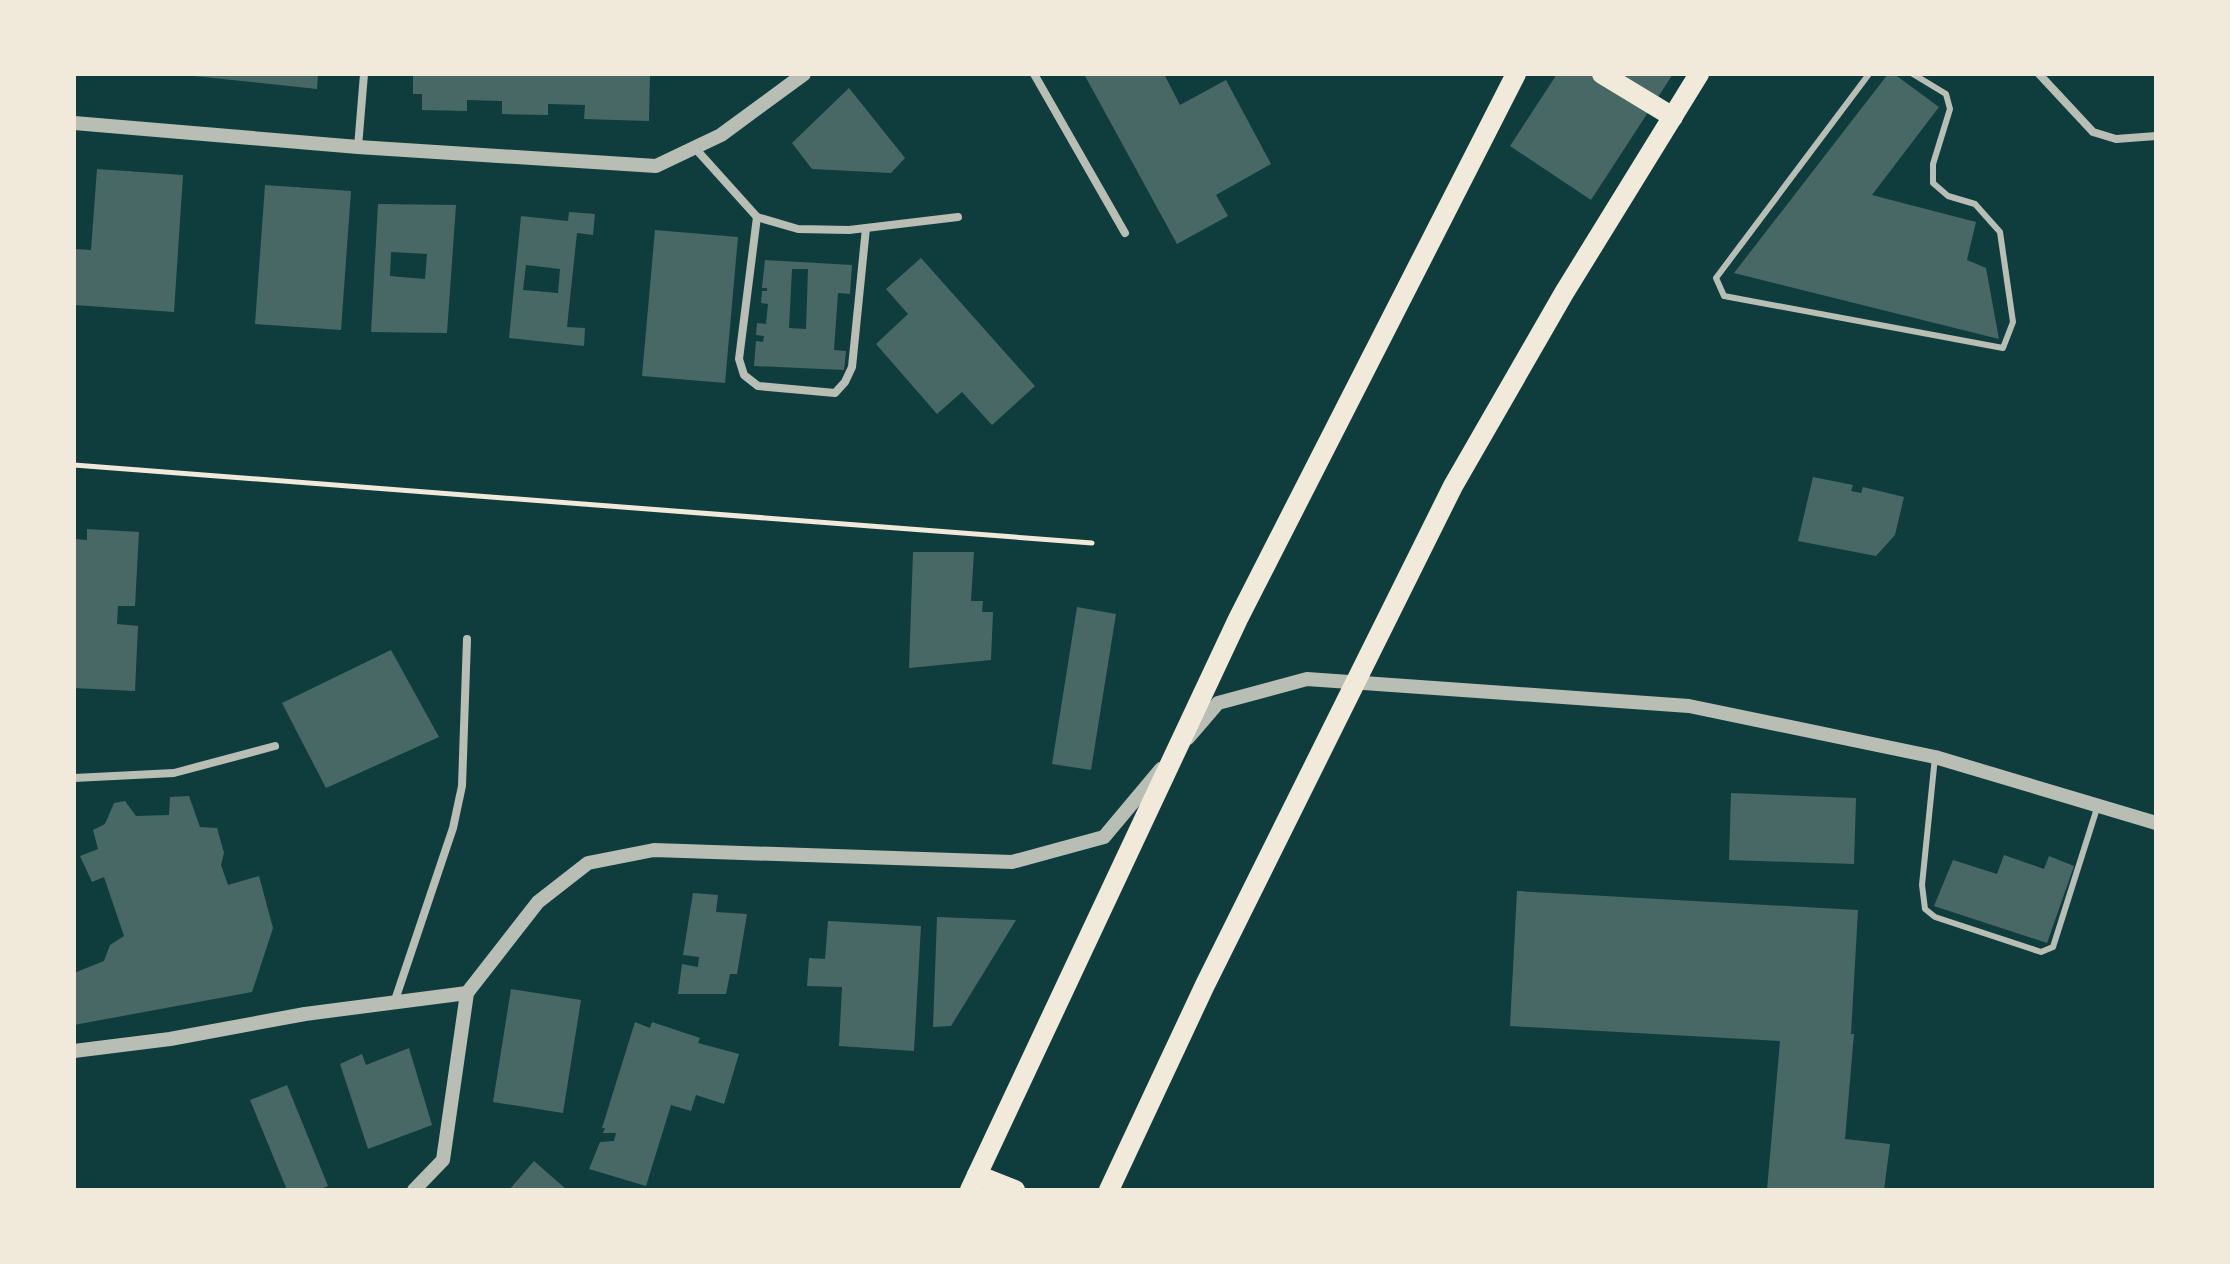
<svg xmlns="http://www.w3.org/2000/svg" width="2230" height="1264" font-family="'Roboto Serif',serif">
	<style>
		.building { fill: #486865; fill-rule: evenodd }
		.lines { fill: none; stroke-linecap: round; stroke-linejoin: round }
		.path { stroke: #f1e9da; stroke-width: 5 }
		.service { stroke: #b8beb3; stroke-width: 6 }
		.minor { stroke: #b8beb3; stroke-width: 8 }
		.tertiary { stroke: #b8beb3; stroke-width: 14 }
		.primary { stroke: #f1e9da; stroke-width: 20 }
	</style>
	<rect width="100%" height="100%" fill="#0f3d3e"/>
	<g class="building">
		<polygon points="194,74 318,74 317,89 194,76"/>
		<polygon points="413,74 650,74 649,121 584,119 585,105 548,104 548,115 502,114 502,101 467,100 467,111 422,110 422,94 413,94"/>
		<polygon points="1084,74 1164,74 1180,105 1226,80 1271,164 1216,195 1228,216 1177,244"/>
		<polygon points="1557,74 1673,74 1591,200 1510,146"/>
		<polygon points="1888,74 1894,74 1939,107 1872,195 1976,222 1967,260 1986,268 1999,339 1734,273"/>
		<polygon points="849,88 905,158 891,173 812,169 792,143"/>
		<polygon points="97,169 183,175 174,312 74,305 74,249 91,250"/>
		<polygon points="265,185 351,191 341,330 255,324"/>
		<path d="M378 204 456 205 447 333 371 332ZM391 252 427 254 425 279 390 276Z"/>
		<path d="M569 212 595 214 593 235 577 233 567 327 585 328 584 346 509 338 521 216 568 221ZM526 265 560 269 558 293 523 290Z"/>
		<polygon points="655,230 738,237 725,383 642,376"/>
		<polygon points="921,258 1035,386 992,425 962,392 937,414 876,344 908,314 886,289"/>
		<path d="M765 260 852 265 850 294 838 293 834 350 846 351 844 370 754 366 756 341 763 342 764 336 756 335 757 323 766 324 768 304 761 303 762 291H767V288H762ZM792 269H808L806 329 789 328Z"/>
		<polygon points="1813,477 1853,485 1851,491 1861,493 1863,487 1904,497 1895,535 1876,556 1798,541"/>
		<polygon points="87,529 139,532 135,606 118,606 117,624 138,626 135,691 74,688 74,539 87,540"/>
		<polygon points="913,552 974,552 971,601 983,601 982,612 993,612 991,660 909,668"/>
		<polygon points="1077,607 1116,614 1091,770 1052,764"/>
		<polygon points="391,650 439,737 326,788 282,703"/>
		<polygon points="1731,793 1856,798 1854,864 1729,860"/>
		<polygon points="189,796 200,827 217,828 224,853 221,865 228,885 259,876 273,928 252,992 74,1025 74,973 104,961 110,945 124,936 104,877 92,882 80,856 98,849 93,830 105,824 114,803 125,801 136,816 169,815 170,797"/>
		<polygon points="2004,855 2044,869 2049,856 2074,866 2047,943 1934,906 1953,860 1997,874"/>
		<polygon points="1517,891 1858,910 1851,1034 1854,1034 1845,1139 1890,1144 1884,1190 1767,1190 1780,1041 1510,1026"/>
		<polygon points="693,893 718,895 716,912 747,914 737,974 730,974 726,994 678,994 682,964 698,967 699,957 683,955"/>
		<polygon points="937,917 1016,920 951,1026 933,1027"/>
		<polygon points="828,921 921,926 914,1051 839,1046 842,987 807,986 809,958 825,959"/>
		<polygon points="511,989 581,1000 563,1113 493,1102"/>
		<polygon points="635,1022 650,1028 652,1022 700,1038 698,1043 739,1054 724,1104 696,1095 691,1111 671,1105 646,1186 589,1169 600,1142 614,1141 616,1133 603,1133 605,1128 602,1128"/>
		<polygon points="409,1048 432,1125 368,1149 340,1064 362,1054 366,1065"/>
		<polygon points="287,1085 328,1186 318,1190 287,1190 250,1100"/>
		<polygon points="534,1161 567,1190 509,1190"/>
	</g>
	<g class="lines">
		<polyline class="path" points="74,465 1092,543"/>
		<g class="service">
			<polyline points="1869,74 1716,278 1724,296 2003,348 2013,322 2000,232 1975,204 1948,196 1933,183 1933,164 1950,109 1946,94 1913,74"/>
			<polyline points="1935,757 1922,885 1925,909 1935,917 2041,952 2053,947 2098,805"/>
		</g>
		<g class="minor">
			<polyline points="1034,74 1125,233"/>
			<polyline points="2039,74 2093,132 2116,139 2156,136"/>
			<polyline points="358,147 364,74"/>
			<polyline points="694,147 757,217 798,229 849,230 958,217"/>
			<polyline points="757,217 739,359 744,375 758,386 835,393 845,382 852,367 866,228"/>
			<polyline points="74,778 174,773 275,746"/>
			<polyline points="394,1003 453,828 462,786 467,639"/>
		</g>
		<g class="tertiary">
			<polyline points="74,123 358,147 656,166 721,135 804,74"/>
			<polyline points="1188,738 1218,703 1307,679 1689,706 1935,757 2156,823"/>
			<polyline points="74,1051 170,1039 305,1014 467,993"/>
			<polyline points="414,1190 443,1160 467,993 538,902 588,863 654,850 1012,862 1104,837 1161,769"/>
		</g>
		<g class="primary">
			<polyline points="1602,74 1673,117"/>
			<polyline points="977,1175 1015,1190"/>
			<polyline points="970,1190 1238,619 1516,74"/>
			<polyline points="1109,1190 1205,985 1453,486 1564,293 1699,74"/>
		</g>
	</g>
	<rect width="2230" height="1264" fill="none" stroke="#f1e9da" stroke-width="152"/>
</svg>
